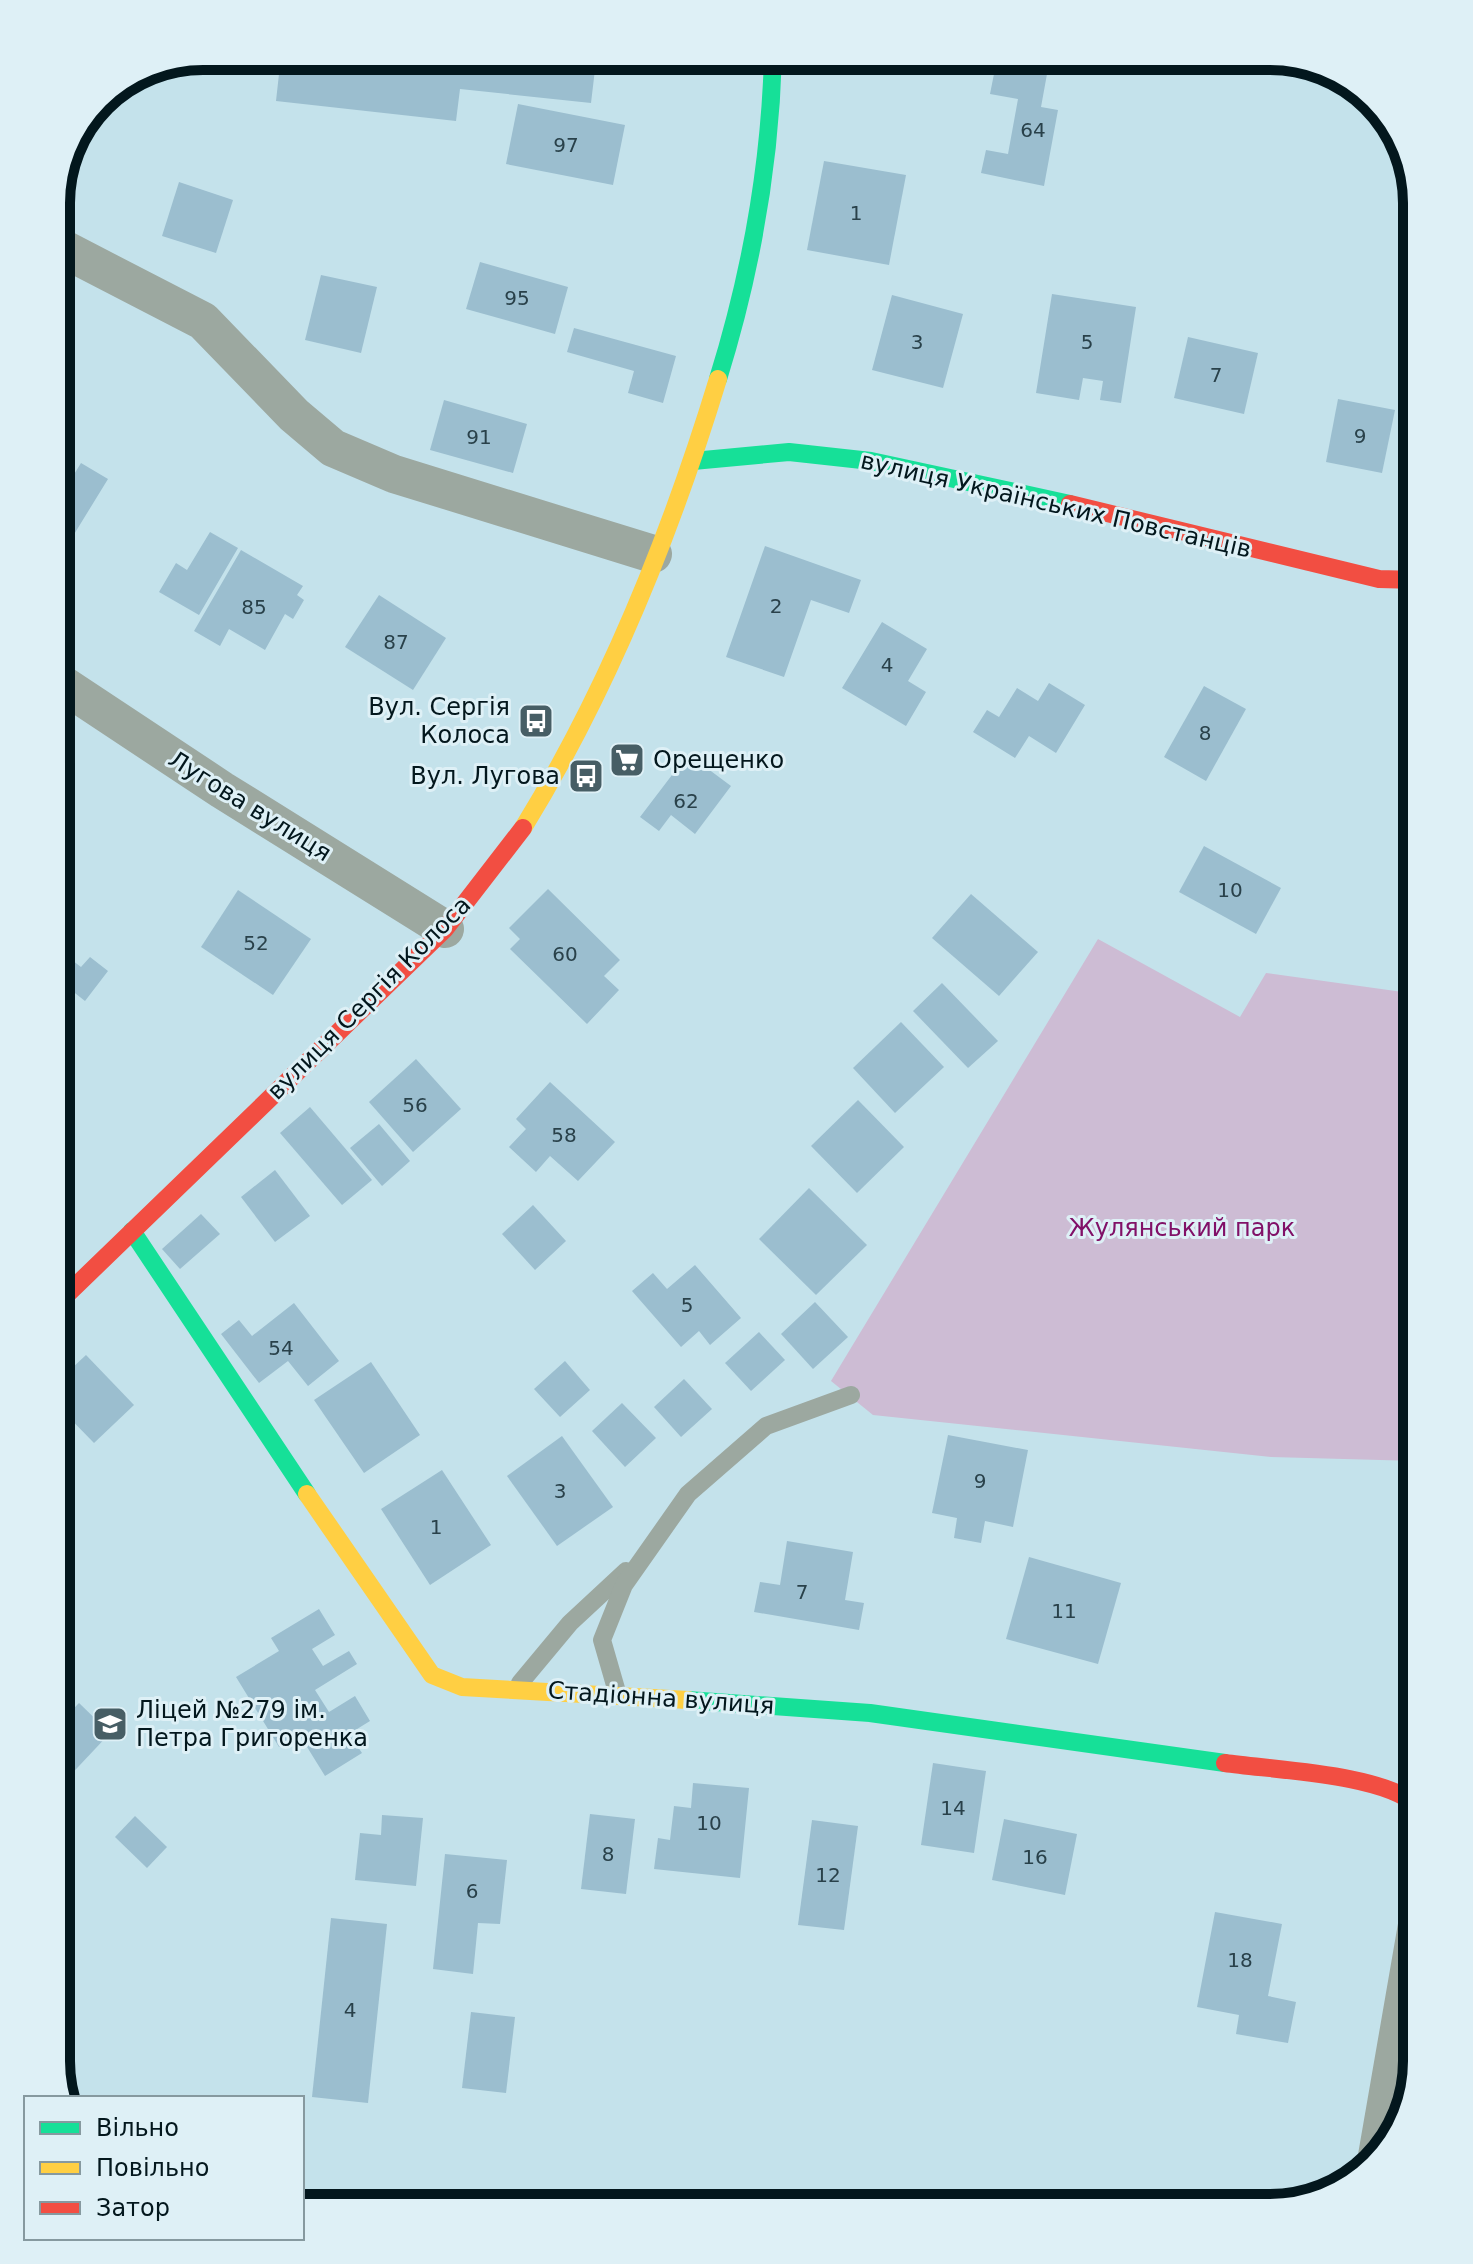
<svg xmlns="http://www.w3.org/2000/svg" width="1473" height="2264" font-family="'DejaVu Sans',sans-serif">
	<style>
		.green { fill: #cdbcd4 }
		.building { fill: #9bbecf }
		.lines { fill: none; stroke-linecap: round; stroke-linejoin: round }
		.lane { stroke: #9ca8a0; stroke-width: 18 }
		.street { stroke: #9ca8a0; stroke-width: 38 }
		.fast { stroke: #16e098; stroke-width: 18 }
		.slow { stroke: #ffcf43; stroke-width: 18 }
		.jam { stroke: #f24e42; stroke-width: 18 }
		.labels { text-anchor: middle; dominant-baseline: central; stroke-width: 6; stroke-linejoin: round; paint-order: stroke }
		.number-label { font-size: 20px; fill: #29414a }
		.street-label { font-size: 24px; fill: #03171d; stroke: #def0f6 }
		.poi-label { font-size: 24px; fill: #03171d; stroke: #def0f6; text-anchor: end }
		.park-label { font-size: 24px; fill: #811168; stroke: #def0f6 }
		.rim { fill: none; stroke: #03171d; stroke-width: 10 }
	</style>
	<rect width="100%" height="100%" fill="#c4e2eb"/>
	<polygon class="green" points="1098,939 1240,1017 1266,973 1417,994 1417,1461 1271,1457 873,1415 831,1381"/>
	<g class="building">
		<polygon points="281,56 550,56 596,61 591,103 460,89 456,121 276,101"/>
		<polygon points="996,64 1047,74 1041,107 1058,110 1044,186 981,173 986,150 1008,154 1018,99 990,94"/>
		<polygon points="518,104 625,125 613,185 506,164"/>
		<polygon points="824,161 906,175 889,265 807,250"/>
		<polygon points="179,182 233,200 216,253 162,236"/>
		<polygon points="480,262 568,287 555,334 466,309"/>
		<polygon points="321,275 377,287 361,353 305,340"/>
		<polygon points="1052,294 1136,307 1121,403 1100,400 1103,381 1083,378 1079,400 1036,393"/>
		<polygon points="892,295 963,314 943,388 872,370"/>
		<polygon points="574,328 676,356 663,403 628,393 634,371 567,352"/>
		<polygon points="1188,337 1258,353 1244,414 1174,398"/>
		<polygon points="1338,399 1395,410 1382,473 1326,462"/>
		<polygon points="444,400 527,424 513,473 430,450"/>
		<polygon points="81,463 108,479 65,549 56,544 56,466 73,476"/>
		<polygon points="210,532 238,548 199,615 159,592 176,563 187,570"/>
		<polygon points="765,546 861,580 849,613 811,600 784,677 726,657"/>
		<polygon points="241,550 303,586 297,595 304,600 293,619 285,614 265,650 229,629 220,646 194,631"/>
		<polygon points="379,595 446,638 413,690 345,647"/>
		<polygon points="882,622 927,649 908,681 926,692 906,726 842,688"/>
		<polygon points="1049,683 1085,705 1056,753 1029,736 1015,758 973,732 987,710 999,717 1017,688 1038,701"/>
		<polygon points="1204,686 1246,709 1206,781 1164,757"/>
		<polygon points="688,754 731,786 695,834 671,815 659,831 640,817"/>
		<polygon points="56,782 68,790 56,808"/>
		<polygon points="1204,846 1281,888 1256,934 1179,892"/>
		<polygon points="548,889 620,960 604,976 619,990 587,1024 510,949 520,939 509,928"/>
		<polygon points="238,890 311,939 273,995 201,947"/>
		<polygon points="971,894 1038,952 999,996 932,938"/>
		<polygon points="56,948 81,967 90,957 108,971 85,1001 66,986 56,998"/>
		<polygon points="942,983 998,1041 968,1068 913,1011"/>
		<polygon points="901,1022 944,1067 895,1113 853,1068"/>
		<polygon points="416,1059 461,1109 413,1152 369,1102"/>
		<polygon points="550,1082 615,1142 578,1181 550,1156 536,1172 509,1147 526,1129 516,1119"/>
		<polygon points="858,1100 904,1147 857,1193 811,1146"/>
		<polygon points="310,1107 372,1180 342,1205 280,1133"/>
		<polygon points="379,1124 410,1161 382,1186 350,1148"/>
		<polygon points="275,1170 310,1216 275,1242 241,1197"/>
		<polygon points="809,1188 867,1245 816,1295 759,1239"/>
		<polygon points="56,1192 71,1209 56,1222"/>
		<polygon points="533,1205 566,1241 535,1270 502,1234"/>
		<polygon points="201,1214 220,1234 180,1269 162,1249"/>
		<polygon points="695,1265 741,1318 710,1345 699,1331 681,1347 632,1291 653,1273 667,1289"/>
		<polygon points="815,1302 848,1337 813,1369 781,1334"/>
		<polygon points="294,1303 339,1361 308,1386 288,1361 259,1383 221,1334 239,1320 252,1336"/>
		<polygon points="759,1332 785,1360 751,1391 725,1363"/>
		<polygon points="86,1355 134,1405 94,1443 56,1404 56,1383"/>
		<polygon points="565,1361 590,1390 560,1417 534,1389"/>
		<polygon points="371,1362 420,1435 364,1473 314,1400"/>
		<polygon points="684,1379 712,1409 681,1437 654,1407"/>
		<polygon points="622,1403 656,1438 625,1467 592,1431"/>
		<polygon points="948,1435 1028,1450 1013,1527 985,1521 981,1543 954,1538 957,1518 932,1513"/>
		<polygon points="562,1436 613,1507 557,1546 507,1476"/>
		<polygon points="442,1470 491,1545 430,1585 381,1509"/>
		<polygon points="787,1541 853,1552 845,1600 864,1603 859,1630 754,1612 760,1582 780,1585"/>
		<polygon points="1029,1557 1121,1583 1098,1664 1006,1639"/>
		<polygon points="319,1609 335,1635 312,1649 323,1666 349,1651 357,1664 315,1690 329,1712 355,1696 370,1721 349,1734 362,1753 325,1776 299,1734 279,1747 236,1677 279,1651 271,1638"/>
		<polygon points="79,1703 110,1733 64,1782 56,1774 56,1727"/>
		<polygon points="933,1763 986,1771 974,1853 921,1845"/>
		<polygon points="693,1783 749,1788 740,1878 654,1869 658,1838 670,1840 674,1806 691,1808"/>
		<polygon points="590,1814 635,1819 626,1894 581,1889"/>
		<polygon points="382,1815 423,1818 416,1886 355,1880 360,1833 381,1835"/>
		<polygon points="135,1816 167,1847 147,1868 115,1837"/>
		<polygon points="1004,1819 1077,1834 1065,1895 992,1880"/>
		<polygon points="812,1820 858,1826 844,1930 798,1925"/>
		<polygon points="445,1854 507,1860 500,1924 478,1923 473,1974 433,1969"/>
		<polygon points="1215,1912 1282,1924 1268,1996 1296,2002 1288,2043 1236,2034 1239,2015 1197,2007"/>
		<polygon points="331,1918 387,1924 368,2103 312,2097"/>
		<polygon points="471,2012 515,2017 506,2093 462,2088"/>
	</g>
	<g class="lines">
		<g class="lane">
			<polyline points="520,1683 570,1623 626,1571"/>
			<polyline points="617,1692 602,1640 624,1585 688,1494 766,1426 851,1395"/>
			<polyline points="56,1706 63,1699"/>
		</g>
		<g class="street">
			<polyline points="56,245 203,321 294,415 333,448 394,474 653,554"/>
			<polyline points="56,680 222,790 445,929"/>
			<polyline points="1377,2156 1417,1925"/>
		</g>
		<g class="fast">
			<path d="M718 379C751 273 770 166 773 56"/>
			<polyline points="693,461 789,452 871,461 1070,504"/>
			<polyline points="132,1231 307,1494"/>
			<polyline points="688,1700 870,1713 1225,1763"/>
		</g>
		<g class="slow">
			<path d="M523 828C608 690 671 533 718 379"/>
			<polyline points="307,1494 432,1675 462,1687 688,1700"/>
		</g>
		<g class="jam">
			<polyline points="1070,504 1379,579 1417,580"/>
			<polyline points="56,1305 445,929 523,828"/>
			<path d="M1225 1763C1273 1770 1385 1774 1417 1806"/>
		</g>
	</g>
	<defs>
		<symbol id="bus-square" viewBox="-11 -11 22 22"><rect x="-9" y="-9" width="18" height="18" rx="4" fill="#475e65" stroke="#def0f6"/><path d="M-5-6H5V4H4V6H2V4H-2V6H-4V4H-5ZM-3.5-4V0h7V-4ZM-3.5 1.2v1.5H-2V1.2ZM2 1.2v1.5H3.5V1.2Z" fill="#fff"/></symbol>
		<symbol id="supermarket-square" viewBox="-11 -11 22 22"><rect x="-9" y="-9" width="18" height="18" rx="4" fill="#475e65" stroke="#def0f6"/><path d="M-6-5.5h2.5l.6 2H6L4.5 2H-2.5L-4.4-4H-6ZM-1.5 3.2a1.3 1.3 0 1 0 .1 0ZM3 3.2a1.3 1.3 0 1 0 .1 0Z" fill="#fff"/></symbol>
		<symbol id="school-square" viewBox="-11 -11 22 22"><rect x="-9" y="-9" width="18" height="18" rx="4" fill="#475e65" stroke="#def0f6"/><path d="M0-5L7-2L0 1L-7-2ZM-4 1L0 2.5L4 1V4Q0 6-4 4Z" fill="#fff"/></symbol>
	</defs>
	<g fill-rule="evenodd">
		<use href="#bus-square" x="516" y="701" width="40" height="40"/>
		<use href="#supermarket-square" x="607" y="740" width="40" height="40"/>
		<use href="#bus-square" x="566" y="756" width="40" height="40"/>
		<use href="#school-square" x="90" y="1704" width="40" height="40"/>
	</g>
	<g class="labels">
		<g class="number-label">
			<text x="1033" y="130">64</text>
			<text x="566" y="145">97</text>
			<text x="856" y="213">1</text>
			<text x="517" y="298">95</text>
			<text x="917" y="342">3</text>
			<text x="1087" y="342">5</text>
			<text x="1216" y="375">7</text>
			<text x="1360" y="436">9</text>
			<text x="479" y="437">91</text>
			<text x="776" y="606">2</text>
			<text x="254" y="607">85</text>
			<text x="396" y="642">87</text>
			<text x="887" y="665">4</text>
			<text x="1205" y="733">8</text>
			<text x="686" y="801">62</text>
			<text x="1230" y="890">10</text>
			<text x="256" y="943">52</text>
			<text x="565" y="954">60</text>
			<text x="415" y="1105">56</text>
			<text x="564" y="1135">58</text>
			<text x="687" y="1305">5</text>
			<text x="281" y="1348">54</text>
			<text x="980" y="1481">9</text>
			<text x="560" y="1491">3</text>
			<text x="436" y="1527">1</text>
			<text x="802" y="1592">7</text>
			<text x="1064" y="1611">11</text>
			<text x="953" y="1808">14</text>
			<text x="709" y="1823">10</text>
			<text x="608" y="1854">8</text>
			<text x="1035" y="1857">16</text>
			<text x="828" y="1875">12</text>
			<text x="472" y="1891">6</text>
			<text x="1240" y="1960">18</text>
			<text x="350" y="2010">4</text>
		</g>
		<g class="street-label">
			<text transform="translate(1056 505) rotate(13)">вулиця Українських Повстанців</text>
			<text transform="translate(250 806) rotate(32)">Лугова вулиця</text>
			<text transform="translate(369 998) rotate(-45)">вулиця Сергія Колоса</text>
			<text transform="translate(661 1698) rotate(4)">Стадіонна вулиця</text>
		</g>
		<g class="poi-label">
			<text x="510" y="707">Вул. Сергія<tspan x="510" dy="28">Колоса</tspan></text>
			<text x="653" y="760" text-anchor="start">Орещенко</text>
			<text x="560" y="776">Вул. Лугова</text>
			<text x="136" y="1710" text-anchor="start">Ліцей №279 ім.<tspan x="136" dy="28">Петра Григоренка</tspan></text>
		</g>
		<g class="park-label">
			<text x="1182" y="1228">Жулянський парк</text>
		</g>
	</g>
	<path d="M0 0H1473V2264H0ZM203 70H1270A133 133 0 0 1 1403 203V2061A133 133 0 0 1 1270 2194H203A133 133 0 0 1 70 2061V203A133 133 0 0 1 203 70Z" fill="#def0f6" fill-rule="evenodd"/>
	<path class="rim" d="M203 70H1270A133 133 0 0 1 1403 203V2061A133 133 0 0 1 1270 2194H203A133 133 0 0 1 70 2061V203A133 133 0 0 1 203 70Z"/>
	<rect x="24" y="2096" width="280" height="144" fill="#def0f6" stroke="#86999f" stroke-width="2"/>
	<rect x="40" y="2122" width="40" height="12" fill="#16e098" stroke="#86999f" stroke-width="2"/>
	<text x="96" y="2136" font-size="24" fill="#03171d">Вільно</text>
	<rect x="40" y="2162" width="40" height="12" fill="#ffcf43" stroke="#86999f" stroke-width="2"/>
	<text x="96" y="2176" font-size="24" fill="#03171d">Повільно</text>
	<rect x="40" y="2202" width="40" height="12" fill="#f24e42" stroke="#86999f" stroke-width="2"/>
	<text x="96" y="2216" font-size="24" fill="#03171d">Затор</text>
</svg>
